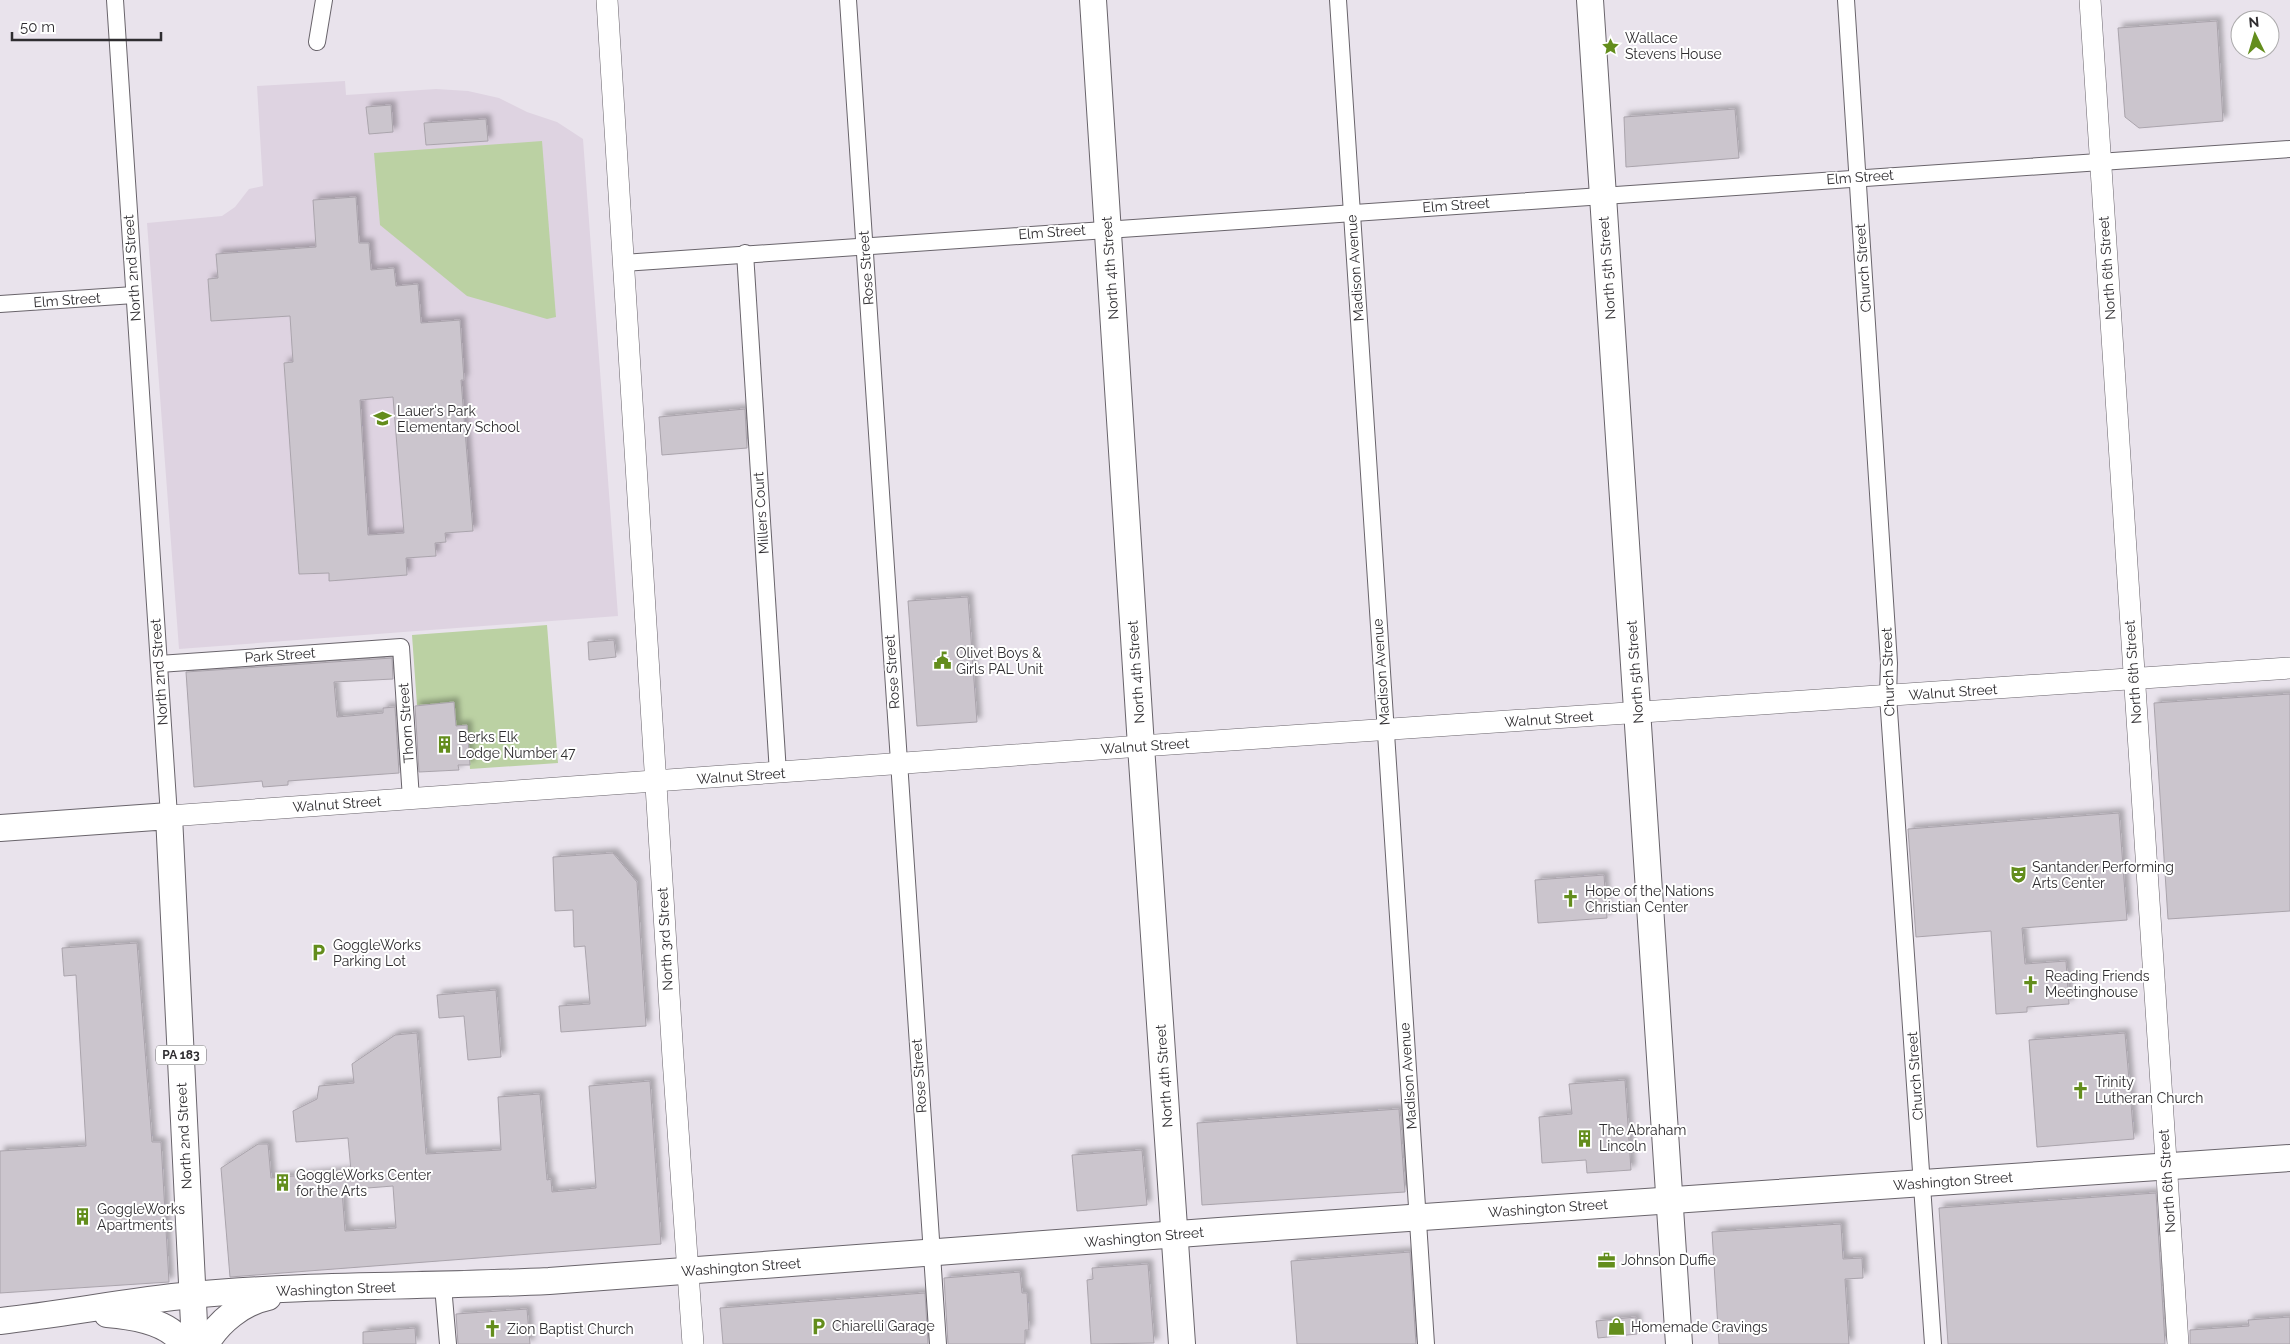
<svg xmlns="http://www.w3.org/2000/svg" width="2290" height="1344" font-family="Raleway,sans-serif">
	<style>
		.built { fill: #ded3e1 }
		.grass { fill: #bbd1a3 }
		.building { fill: #cbc5cd; stroke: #aaa4ac; fill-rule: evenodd; filter: url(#shadow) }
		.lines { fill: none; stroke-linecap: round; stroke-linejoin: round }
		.minor-casing { stroke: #69646b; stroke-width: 18 }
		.tertiary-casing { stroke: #69646b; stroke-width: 22 }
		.primary-casing { stroke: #69646b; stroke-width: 28 }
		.minor { stroke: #fff; stroke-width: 16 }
		.tertiary { stroke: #fff; stroke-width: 21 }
		.primary { stroke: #fff; stroke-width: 26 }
		.labels { text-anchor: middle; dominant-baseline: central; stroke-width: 4; stroke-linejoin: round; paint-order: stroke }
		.shield { fill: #fff; stroke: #6d6c6e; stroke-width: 1 }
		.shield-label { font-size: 12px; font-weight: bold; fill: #2f2d30 }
		.poi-label { font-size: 14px; fill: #2f2d30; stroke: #fff; text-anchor: start }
		.street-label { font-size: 14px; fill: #2f2d30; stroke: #fff }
	</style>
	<defs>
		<filter id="shadow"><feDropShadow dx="4.5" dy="-4.5" stdDeviation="2.5" flood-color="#0004"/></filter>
	</defs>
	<rect width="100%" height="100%" fill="#e9e3ec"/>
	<polygon class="built" points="345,81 346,95 436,89 468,91 499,98 527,112 557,122 583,139 618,616 179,649 147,223 222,216 235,207 249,189 263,186 257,86"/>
	<g class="grass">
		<polygon points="542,141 556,317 547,319 467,296 380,225 374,153"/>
		<polygon points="547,625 558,763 470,769 467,726 456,726 454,703 417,705 412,635"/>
	</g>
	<g class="building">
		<polygon points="2217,21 2223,121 2139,128 2125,117 2118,28"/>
		<polygon points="391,105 393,132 369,134 366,107"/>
		<polygon points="1735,109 1739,158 1626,167 1624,117"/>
		<polygon points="486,119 488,141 426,145 424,123"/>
		<path d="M356 197 359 243H369L371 270 394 268 396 286 418 284 421 323 460 320 464 380H461L473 531 445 533 446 542 435 543 436 556 406 558 407 575 329 581V573L299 574 284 363 293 362 290 316 211 321 208 279 218 278 216 254 316 247 313 200ZM393 397 404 533 368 535 360 400Z"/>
		<polygon points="745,409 747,448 662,455 659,417"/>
		<polygon points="968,597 977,722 917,726 908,601"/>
		<polygon points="614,640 616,657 589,660 588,642"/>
		<polygon points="392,658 393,679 334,682 337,717 383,713 383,708 395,707 399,773 288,781 288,785 263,787 262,781 194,787 186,672"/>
		<polygon points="2290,694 2290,911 2168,919 2154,703"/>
		<polygon points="454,702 456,726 467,725 470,765 458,765 459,770 419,772 415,706"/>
		<polygon points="2119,813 2127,920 2022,928 2025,964 2066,961 2069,1004 2027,1007 2027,1012 1996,1014 1991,931 1916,937 1908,829"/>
		<polygon points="613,853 637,882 646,1026 561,1032 559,1006 590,1004 585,946 574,947 573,910 555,911 553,857"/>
		<polygon points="1604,875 1607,918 1538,923 1535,880"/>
		<polygon points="137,943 152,1142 161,1142 169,1282 0,1293 0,1151 86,1146 76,975 64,976 62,948"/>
		<polygon points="496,990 501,1057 468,1060 464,1016 439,1018 437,995"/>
		<path d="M417 1033 426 1154 501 1150 498 1097 540 1094 547 1180 551 1179 552 1192 596 1188 589 1086 650 1081 661 1244 230 1277 221 1168 258 1144H268L271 1178 351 1171 348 1138 296 1142 293 1111 317 1099 319 1086 354 1083 352 1064 395 1035ZM393 1186 396 1228 345 1231 342 1190Z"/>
		<polygon points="2125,1033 2134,1139 2037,1147 2029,1040"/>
		<polygon points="1625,1080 1631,1170 1587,1173 1586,1160 1542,1163 1539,1117 1572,1114 1569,1084"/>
		<polygon points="1399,1109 1405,1192 1202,1205 1197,1123"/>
		<polygon points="1142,1150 1147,1205 1077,1211 1072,1155"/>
		<polygon points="2156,1193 2165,1344 1948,1344 1939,1208"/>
		<polygon points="1841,1224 1843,1259 1862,1258 1863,1278 1845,1279 1849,1344 1719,1344 1712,1232"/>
		<polygon points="1410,1252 1416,1344 1297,1344 1291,1261"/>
		<polygon points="1148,1264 1154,1343 1091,1344 1087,1280 1093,1279 1092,1268"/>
		<polygon points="1020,1272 1022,1293 1027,1293 1029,1330 1025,1330 1025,1344 948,1344 944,1278"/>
		<polygon points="925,1293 928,1344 723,1344 720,1308"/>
		<polygon points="527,1309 530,1344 458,1344 456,1314"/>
		<polygon points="1636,1317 1637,1334 1598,1338 1596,1321"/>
		<polygon points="2290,1317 2290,1344 2190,1344 2190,1330 2249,1326 2248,1320"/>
		<polygon points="415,1328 416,1344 363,1344 363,1332"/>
	</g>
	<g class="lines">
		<defs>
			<g id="minor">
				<polyline points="115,0 169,816"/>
				<polyline points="848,0 938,1344"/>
				<polyline points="1338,0 1426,1344"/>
				<polyline points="1846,0 1889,663 1888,696 1933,1344"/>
				<polyline points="317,42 324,0"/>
				<polyline points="745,253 778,773"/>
				<polyline points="623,263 2290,149"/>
				<polyline points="0,304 134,295"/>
				<polyline points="159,664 401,647 411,799"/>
				<polyline points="443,1286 448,1344"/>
			</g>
			<g id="tertiary">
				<polyline points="607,0 673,1058 693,1344"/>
				<polyline points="2090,0 2178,1344"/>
				<polyline points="169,816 1141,746 2290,668"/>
			</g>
			<g id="primary">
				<polyline points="1093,0 1141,746 1182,1344"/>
				<polyline points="1590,0 1679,1344"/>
				<polyline points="0,828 169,816 195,1344"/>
				<path d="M107 1314C132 1316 169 1321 183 1344"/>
				<path d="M0 1321C64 1314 128 1301 192 1295 310 1284 430 1287 549 1281L1219 1231 2290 1158"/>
				<path d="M206 1344C218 1322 243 1302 268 1297"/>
			</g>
		</defs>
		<use href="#minor" class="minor-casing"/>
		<use href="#tertiary" class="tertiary-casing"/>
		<use href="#primary" class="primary-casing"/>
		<use href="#minor" class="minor"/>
		<use href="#tertiary" class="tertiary"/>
		<use href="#primary" class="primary"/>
	</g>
	<defs>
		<symbol id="sight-bare" viewBox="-9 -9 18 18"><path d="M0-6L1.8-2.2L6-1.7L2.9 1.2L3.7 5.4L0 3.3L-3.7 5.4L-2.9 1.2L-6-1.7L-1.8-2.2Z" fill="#638d1c" stroke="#fff" stroke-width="2.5" paint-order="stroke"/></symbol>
		<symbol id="school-bare" viewBox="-9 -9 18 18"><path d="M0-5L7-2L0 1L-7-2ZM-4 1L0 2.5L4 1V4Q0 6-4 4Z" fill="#638d1c" stroke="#fff" stroke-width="2.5" paint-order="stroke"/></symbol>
		<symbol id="civic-bare" viewBox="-9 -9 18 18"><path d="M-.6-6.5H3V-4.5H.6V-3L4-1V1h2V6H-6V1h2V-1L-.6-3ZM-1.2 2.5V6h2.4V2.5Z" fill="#638d1c" stroke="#fff" stroke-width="2.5" paint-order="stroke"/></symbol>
		<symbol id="building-bare" viewBox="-9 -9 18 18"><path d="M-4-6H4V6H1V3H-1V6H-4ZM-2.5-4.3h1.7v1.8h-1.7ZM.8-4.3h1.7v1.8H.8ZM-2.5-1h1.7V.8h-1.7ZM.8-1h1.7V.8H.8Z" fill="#638d1c" stroke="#fff" stroke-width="2.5" paint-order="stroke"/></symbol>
		<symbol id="theatre-bare" viewBox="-9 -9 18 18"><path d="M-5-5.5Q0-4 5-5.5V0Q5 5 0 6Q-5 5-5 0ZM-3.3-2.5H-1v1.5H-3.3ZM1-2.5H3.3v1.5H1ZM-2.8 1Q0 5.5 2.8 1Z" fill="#638d1c" stroke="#fff" stroke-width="2.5" paint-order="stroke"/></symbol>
		<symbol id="church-bare" viewBox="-9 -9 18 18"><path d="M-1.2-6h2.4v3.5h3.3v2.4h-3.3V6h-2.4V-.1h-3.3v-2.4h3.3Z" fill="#638d1c" stroke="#fff" stroke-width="2.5" paint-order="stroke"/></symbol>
		<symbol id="parking-bare" viewBox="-9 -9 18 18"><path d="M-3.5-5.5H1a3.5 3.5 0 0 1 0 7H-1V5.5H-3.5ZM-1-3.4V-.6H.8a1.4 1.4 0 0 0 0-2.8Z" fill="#638d1c" stroke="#fff" stroke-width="2.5" paint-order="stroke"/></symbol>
		<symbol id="office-bare" viewBox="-9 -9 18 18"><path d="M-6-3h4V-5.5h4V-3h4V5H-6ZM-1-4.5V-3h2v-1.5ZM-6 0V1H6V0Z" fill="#638d1c" stroke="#fff" stroke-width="2.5" paint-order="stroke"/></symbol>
		<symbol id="shop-bare" viewBox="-9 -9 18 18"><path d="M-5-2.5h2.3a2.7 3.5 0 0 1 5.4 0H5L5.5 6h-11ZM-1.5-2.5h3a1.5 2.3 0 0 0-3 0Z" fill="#638d1c" stroke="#fff" stroke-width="2.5" paint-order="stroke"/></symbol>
	</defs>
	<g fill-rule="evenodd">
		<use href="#sight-bare" x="1598" y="34" width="25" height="25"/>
		<use href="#school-bare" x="370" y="406" width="25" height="25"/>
		<use href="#civic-bare" x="930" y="648" width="25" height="25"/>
		<use href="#building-bare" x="432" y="732" width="25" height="25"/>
		<use href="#theatre-bare" x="2006" y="862" width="25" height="25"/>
		<use href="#church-bare" x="1558" y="886" width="25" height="25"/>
		<use href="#parking-bare" x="306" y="940" width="25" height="25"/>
		<use href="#church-bare" x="2018" y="972" width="25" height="25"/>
		<use href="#church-bare" x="2068" y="1078" width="25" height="25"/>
		<use href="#building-bare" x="1572" y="1126" width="25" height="25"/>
		<use href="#building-bare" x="270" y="1170" width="25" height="25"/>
		<use href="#building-bare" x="70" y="1204" width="25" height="25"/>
		<use href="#office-bare" x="1594" y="1248" width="25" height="25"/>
		<use href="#parking-bare" x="806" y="1314" width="25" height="25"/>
		<use href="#shop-bare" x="1604" y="1314" width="25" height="25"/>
		<use href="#church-bare" x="480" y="1316" width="25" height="25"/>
	</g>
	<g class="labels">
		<rect class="shield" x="156" y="1045.5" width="50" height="19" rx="4"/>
		<g class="shield-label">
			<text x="181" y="1055">PA 183</text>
		</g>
		<g class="poi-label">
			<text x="1625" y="38">Wallace<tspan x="1625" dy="16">Stevens House</tspan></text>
			<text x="397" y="411">Lauer's Park<tspan x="397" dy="16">Elementary School</tspan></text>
			<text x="956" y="653">Olivet Boys &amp;<tspan x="956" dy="16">Girls PAL Unit</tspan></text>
			<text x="458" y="737">Berks Elk<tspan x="458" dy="16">Lodge Number 47</tspan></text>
			<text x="2032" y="867">Santander Performing<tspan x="2032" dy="16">Arts Center</tspan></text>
			<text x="1585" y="891">Hope of the Nations<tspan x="1585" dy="16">Christian Center</tspan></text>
			<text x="333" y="945">GoggleWorks<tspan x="333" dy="16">Parking Lot</tspan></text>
			<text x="2045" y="976">Reading Friends<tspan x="2045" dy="16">Meetinghouse</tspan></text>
			<text x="2095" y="1082">Trinity<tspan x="2095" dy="16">Lutheran Church</tspan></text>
			<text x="1599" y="1130">The Abraham<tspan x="1599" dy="16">Lincoln</tspan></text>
			<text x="296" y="1175">GoggleWorks Center<tspan x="296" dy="16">for the Arts</tspan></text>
			<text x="97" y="1209">GoggleWorks<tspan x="97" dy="16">Apartments</tspan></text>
			<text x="1621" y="1260">Johnson Duffie</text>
			<text x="832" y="1326">Chiarelli Garage</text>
			<text x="1631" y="1327">Homemade Cravings</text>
			<text x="507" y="1329">Zion Baptist Church</text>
		</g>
		<g class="street-label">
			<text transform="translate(1860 177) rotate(-4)">Elm Street</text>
			<text transform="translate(1456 205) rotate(-4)">Elm Street</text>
			<text transform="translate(1052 232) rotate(-4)">Elm Street</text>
			<text transform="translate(132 268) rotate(-94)">North 2nd Street</text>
			<text transform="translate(866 268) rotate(-94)">Rose Street</text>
			<text transform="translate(1110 268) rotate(-94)">North 4th Street</text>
			<text transform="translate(1355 268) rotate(-94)">Madison Avenue</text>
			<text transform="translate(1607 268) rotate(-94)">North 5th Street</text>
			<text transform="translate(1863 268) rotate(-94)">Church Street</text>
			<text transform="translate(2107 268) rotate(-94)">North 6th Street</text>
			<text transform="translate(67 300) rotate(-4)">Elm Street</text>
			<text transform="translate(761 513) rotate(-94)">Millers Court</text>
			<text transform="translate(280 655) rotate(-4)">Park Street</text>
			<text transform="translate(159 672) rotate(-94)">North 2nd Street</text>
			<text transform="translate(892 672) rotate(-94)">Rose Street</text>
			<text transform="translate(1136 672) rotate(-94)">North 4th Street</text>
			<text transform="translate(1381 672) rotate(-94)">Madison Avenue</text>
			<text transform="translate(1635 672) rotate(-94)">North 5th Street</text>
			<text transform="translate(1888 672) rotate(-92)">Church Street</text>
			<text transform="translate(2133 672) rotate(-94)">North 6th Street</text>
			<text transform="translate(1953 692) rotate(-4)">Walnut Street</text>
			<text transform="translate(1549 719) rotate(-4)">Walnut Street</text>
			<text transform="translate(406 723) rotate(-94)">Thorn Street</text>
			<text transform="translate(1145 746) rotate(-4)">Walnut Street</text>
			<text transform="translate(741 776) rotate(-4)">Walnut Street</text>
			<text transform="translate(337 804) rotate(-4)">Walnut Street</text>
			<text transform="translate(665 939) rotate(-93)">North 3rd Street</text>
			<text transform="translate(919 1076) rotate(-94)">Rose Street</text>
			<text transform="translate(1164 1076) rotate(-94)">North 4th Street</text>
			<text transform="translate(1408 1076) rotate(-94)">Madison Avenue</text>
			<text transform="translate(1915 1076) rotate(-94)">Church Street</text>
			<text transform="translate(184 1136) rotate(-93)">North 2nd Street</text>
			<text transform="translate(1953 1181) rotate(-4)">Washington Street</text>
			<text transform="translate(2167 1181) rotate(-94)">North 6th Street</text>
			<text transform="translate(1548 1208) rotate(-4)">Washington Street</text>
			<text transform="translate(1144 1237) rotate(-5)">Washington Street</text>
			<text transform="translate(741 1267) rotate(-4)">Washington Street</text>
			<text transform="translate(336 1289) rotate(-2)">Washington Street</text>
		</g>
	</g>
	<g transform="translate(2255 35) rotate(355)"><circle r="24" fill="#ffffff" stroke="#acabac"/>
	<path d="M0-4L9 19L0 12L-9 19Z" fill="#638d1c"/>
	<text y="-8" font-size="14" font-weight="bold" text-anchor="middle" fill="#2f2d30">N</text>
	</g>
	<path d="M12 32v8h149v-8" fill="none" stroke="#2f2d30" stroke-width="2.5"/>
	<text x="20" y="32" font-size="15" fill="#2f2d30" stroke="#ffffff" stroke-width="4" paint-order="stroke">50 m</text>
</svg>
